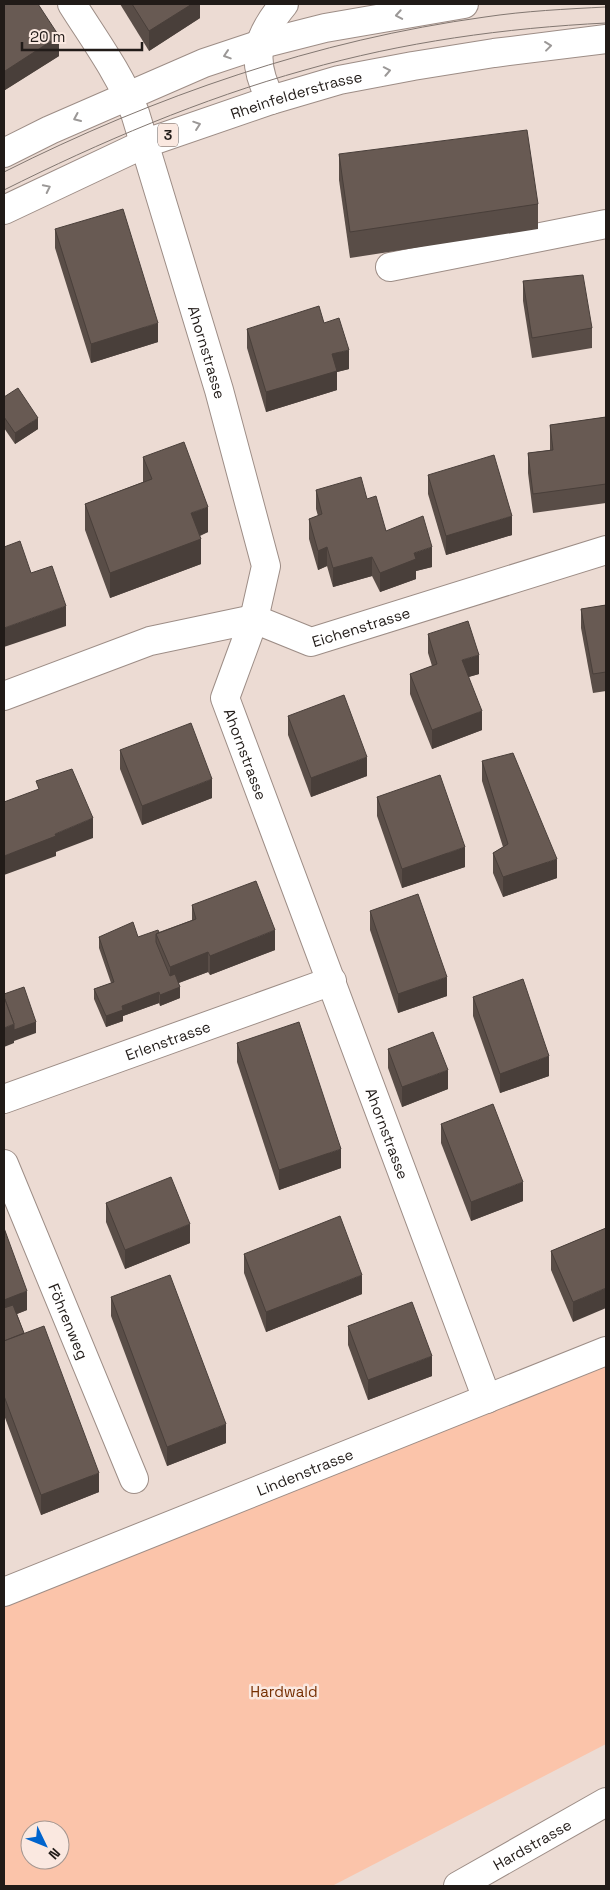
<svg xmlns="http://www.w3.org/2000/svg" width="610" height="1890" font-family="'Space Grotesk',sans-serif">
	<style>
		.green { fill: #fbc4aa; fill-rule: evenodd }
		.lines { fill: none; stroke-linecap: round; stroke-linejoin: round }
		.minor-casing { stroke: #9d8d86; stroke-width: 30 }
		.major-casing { stroke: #9d8d86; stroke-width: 30 }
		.minor { stroke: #fff; stroke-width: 28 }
		.major { stroke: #fff; stroke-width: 28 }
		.tram { stroke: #827771; stroke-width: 1 }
		.wall { fill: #594d47 }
		.shaded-wall { fill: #493f3a }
		.building { fill: #685a53; stroke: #493f3a }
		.oneway { stroke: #9b9897 }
		.labels { text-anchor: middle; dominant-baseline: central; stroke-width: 5; stroke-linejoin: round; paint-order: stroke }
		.shield { fill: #fae8e0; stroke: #625854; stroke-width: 1 }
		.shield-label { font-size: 14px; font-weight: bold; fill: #211b18 }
		.street-label { font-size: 15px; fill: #211b18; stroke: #fae8e0 }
		.park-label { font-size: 15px; fill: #752e00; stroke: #fae8e0 }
	</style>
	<rect width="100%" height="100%" fill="#ecdbd3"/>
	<path class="green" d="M606 1351V1744L332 1886H4V1592ZM30 1830H60V1860H30Z"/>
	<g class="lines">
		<defs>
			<g id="minor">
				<path id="s1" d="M72 4C94 39 120 74 135 113L219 390 266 566 254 619 225 698 487 1399"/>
				<path d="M271 100C250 60 256 38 284 4"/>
				<polyline points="390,267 606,224"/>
				<path id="s2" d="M4 696 150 641 254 619 311 642 606 550"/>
				<path id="s3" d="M4 1099 332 981"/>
				<path id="s4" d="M4 1164 134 1479"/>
				<path id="s5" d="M4 1592 606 1351"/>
				<path id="s6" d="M458 1886 606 1802"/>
			</g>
			<g id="major">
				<polyline points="4,153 50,130 204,63 258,45 325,28 464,4"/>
				<path id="s7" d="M4 210 146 143 271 100 339 80 413 66 494 53 606 39"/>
			</g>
		</defs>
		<use href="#minor" class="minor-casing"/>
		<use href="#major" class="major-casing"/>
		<use href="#minor" class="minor"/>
		<use href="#major" class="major"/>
		<g class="tram">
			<path d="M4 172C155 96 317 40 485 17 525 11 566 9 606 7"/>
			<path d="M4 190C100 142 201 99 305 70 403 42 505 28 606 23"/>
		</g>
	</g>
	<g class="wall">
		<polygon points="4,4 59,56 5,90 4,89"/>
		<polygon points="120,4 200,4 200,18 149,51"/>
		<polygon points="339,154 538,204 538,229 350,258 339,180"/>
		<polygon points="55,229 158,342 91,363 55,248"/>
		<polygon points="523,281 592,328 592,348 532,358 523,301"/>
		<polygon points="324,323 349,369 337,372 337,390 266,412 247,348 247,329"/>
		<polygon points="4,397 38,429 15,444 4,428"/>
		<polygon points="606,417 606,503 533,513 528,473 528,453 550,450 550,425"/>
		<polygon points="143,457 208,532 200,536 201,564 110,598 85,530 85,504 143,482"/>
		<polygon points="428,475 512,535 446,555 428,494"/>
		<polygon points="316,490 367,499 386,531 432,567 416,571 416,579 380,592 372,576 333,587 327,566 318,570 309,539 309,519 318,516 316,509"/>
		<polygon points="606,605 606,691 593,693 581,628 581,609"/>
		<polygon points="428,634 479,674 468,677 482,730 432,749 410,694 410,674 432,666 428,653"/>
		<polygon points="288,716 367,776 311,797 288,735"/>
		<polygon points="120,750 212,798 142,825 120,769"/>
		<polygon points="482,761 557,878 503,897 493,873 493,853 503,847 482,781"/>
		<polygon points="377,797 465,867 402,888 377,816"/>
		<polygon points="192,905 275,950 210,975 208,972 179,983 180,998 160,1006 159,1003 123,1016 123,1021 106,1027 94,999 94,989 111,983 99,948 99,937 138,937 159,932 192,920"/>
		<polygon points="370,911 447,996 398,1013 370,930"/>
		<polygon points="473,997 549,1076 500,1093 473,1016"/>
		<polygon points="237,1043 341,1168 279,1190 237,1062"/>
		<polygon points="388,1049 448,1089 402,1107 388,1068"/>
		<polygon points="441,1124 523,1201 471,1221 441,1143"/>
		<polygon points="106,1203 190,1243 125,1269 106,1222"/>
		<polygon points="4,1228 27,1310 17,1314 24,1333 99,1492 41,1515 4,1415"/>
		<polygon points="606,1228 573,1322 551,1270 551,1251"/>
		<polygon points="244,1254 362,1294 266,1332 244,1273"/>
		<polygon points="111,1297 226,1443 167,1466 111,1316"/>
		<polygon points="348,1326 432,1376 368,1400 348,1345"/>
	</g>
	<g class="shaded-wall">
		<polygon points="192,4 200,4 200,18 149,51 149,31"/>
		<polygon points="59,36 59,56 5,90 5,71"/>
		<polygon points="158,323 158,342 91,363 91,344"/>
		<polygon points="349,350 349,369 337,372 337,390 266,412 266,392 332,354"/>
		<polygon points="38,418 38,429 15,444 15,433"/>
		<polygon points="208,507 208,532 191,539 191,513"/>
		<polygon points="512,516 512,535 446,555 446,536"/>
		<polygon points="201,539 201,564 110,598 110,573"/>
		<polygon points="327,547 327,566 318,570 318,551"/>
		<polygon points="432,547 432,567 416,571 416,579 380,592 380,573 414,553"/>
		<polygon points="372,557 372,576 333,587 333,568"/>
		<polygon points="66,606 66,626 4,647 4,628"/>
		<polygon points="479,655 479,674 462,679 462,660"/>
		<polygon points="482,711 482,730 432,749 432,730"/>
		<polygon points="367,757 367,776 311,797 311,778"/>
		<polygon points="212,779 212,798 142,825 142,806"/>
		<polygon points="93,818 93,838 56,852 56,856 4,875 4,856 55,834"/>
		<polygon points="465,847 465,867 402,888 402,869"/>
		<polygon points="557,859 557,878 503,897 503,877"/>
		<polygon points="275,930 275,950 210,975 210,956"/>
		<polygon points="208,952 208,972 170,986 170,967"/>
		<polygon points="447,977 447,996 398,1013 398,994"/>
		<polygon points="180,987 180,998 160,1006 160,995"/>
		<polygon points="159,992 159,1003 123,1016 123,1021 106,1027 106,1016 122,1006"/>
		<polygon points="36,1022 36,1033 14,1041 14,1043 4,1047 4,1028 14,1024"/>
		<polygon points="549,1056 549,1076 500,1093 500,1074"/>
		<polygon points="448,1070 448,1089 402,1107 402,1087"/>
		<polygon points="341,1149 341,1168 279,1190 279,1170"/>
		<polygon points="523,1182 523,1201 471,1221 471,1202"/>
		<polygon points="190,1224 190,1243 125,1269 125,1250"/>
		<polygon points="362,1275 362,1294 266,1332 266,1312"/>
		<polygon points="606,1288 606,1308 573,1322 573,1302"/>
		<polygon points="27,1291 27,1310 4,1319 4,1300"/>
		<polygon points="432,1356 432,1376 368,1400 368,1380"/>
		<polygon points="226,1424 226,1443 167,1466 167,1447"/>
		<polygon points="99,1473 99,1492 41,1515 41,1495"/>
	</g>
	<g class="building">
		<polygon points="4,4 38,4 59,36 5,71 4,69"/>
		<polygon points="132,4 192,4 149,31"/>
		<polygon points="527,130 538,204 350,232 339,154"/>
		<polygon points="123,209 158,323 91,344 55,229"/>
		<polygon points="583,275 592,328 532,338 523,281"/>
		<polygon points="319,306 324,323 339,318 349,350 332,354 337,371 266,392 247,329"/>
		<polygon points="18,388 38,418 15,433 4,417 4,397"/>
		<polygon points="606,417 606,484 533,494 528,453 553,450 550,425"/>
		<polygon points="184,442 208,507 191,513 201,539 110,573 85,504 152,479 143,457"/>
		<polygon points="494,455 512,516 446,536 428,475"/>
		<polygon points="361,477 367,499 376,496 386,531 423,516 432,547 414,553 416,559 380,573 372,557 333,568 327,547 318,551 309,519 322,514 316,490"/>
		<polygon points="20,541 31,573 52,566 66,606 4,628 4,547"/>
		<polygon points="606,605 606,672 593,674 581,609"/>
		<polygon points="468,621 479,655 462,660 482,711 432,730 410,674 437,664 428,634"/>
		<polygon points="344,695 367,757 311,778 288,716"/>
		<polygon points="191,723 212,779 142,806 120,750"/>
		<polygon points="513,753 557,859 503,877 493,853 508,844 482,761"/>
		<polygon points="72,769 93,818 55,834 56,836 4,856 4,802 39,789 36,781"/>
		<polygon points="440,775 465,847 402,869 377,797"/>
		<polygon points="256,881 275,930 210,956 208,952 170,967 156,934 196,919 192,905"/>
		<polygon points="418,894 447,977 398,994 370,911"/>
		<polygon points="133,922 138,937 158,930 159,932 156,934 156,942 170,976 175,974 180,987 160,995 159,992 122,1006 123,1010 106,1016 94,989 114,982 99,937"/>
		<polygon points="523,979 549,1056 500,1074 473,997"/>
		<polygon points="24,987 36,1022 14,1030 14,1024 4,997 4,994"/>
		<polygon points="4,997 14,1024 4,1028"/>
		<polygon points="299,1022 341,1149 279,1170 237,1043"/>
		<polygon points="433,1032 448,1070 402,1087 388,1049"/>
		<polygon points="493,1104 523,1182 471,1202 441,1124"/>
		<polygon points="171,1177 190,1224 125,1250 106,1203"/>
		<polygon points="340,1216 362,1275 266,1312 244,1254"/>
		<polygon points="4,1228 27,1291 4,1300"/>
		<polygon points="606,1228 606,1288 573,1302 551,1251"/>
		<polygon points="170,1275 226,1424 167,1447 111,1297"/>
		<polygon points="412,1302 432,1356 368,1380 348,1326"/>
		<polygon points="13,1305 24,1333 4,1341 4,1308"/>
		<polygon points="44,1326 99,1473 41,1495 4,1396 4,1341"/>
	</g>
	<defs><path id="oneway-chevron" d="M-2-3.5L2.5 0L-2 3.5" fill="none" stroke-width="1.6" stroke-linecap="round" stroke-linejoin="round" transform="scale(1.25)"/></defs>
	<g class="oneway">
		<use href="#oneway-chevron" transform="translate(399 15) rotate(170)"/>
		<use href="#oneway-chevron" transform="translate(548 46) rotate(-7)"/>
		<use href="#oneway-chevron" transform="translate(227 55) rotate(162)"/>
		<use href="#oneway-chevron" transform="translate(387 71) rotate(-11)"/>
		<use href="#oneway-chevron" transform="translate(77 118) rotate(156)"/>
		<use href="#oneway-chevron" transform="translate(197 125) rotate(-19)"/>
		<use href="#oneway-chevron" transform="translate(47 188) rotate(-26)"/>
	</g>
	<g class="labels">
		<rect class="shield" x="158" y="123.5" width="20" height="23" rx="4"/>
		<g class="shield-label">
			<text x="168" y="135">3</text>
		</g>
		<g class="street-label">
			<text stroke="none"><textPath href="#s7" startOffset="315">Rheinfelderstrasse</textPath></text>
			<text stroke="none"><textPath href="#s1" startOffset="376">Ahornstrasse</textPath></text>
			<text stroke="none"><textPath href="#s2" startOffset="376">Eichenstrasse</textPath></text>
			<text stroke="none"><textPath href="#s1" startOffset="796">Ahornstrasse</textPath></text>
			<text stroke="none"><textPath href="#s3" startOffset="174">Erlenstrasse</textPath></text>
			<text stroke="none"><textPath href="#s1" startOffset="1201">Ahornstrasse</textPath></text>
			<text stroke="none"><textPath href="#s4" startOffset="170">Föhrenweg</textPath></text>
			<text stroke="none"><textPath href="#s5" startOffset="324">Lindenstrasse</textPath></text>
			<text stroke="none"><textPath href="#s6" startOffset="85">Hardstrasse</textPath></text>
		</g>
		<g class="park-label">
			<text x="284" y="1691">Hardwald</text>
		</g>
	</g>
	<rect width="610" height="1890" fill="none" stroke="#211b18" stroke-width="10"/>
	<g transform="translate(45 1845) rotate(133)"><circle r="24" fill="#fae8e0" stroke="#a39690"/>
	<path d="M0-4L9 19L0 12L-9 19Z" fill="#0064cd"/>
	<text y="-8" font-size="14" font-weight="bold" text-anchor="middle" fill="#211b18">N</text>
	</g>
	<path d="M22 42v8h120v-8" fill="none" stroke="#211b18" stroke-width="2.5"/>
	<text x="30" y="42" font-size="15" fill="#211b18" stroke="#fae8e0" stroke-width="4" paint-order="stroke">20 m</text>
</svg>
